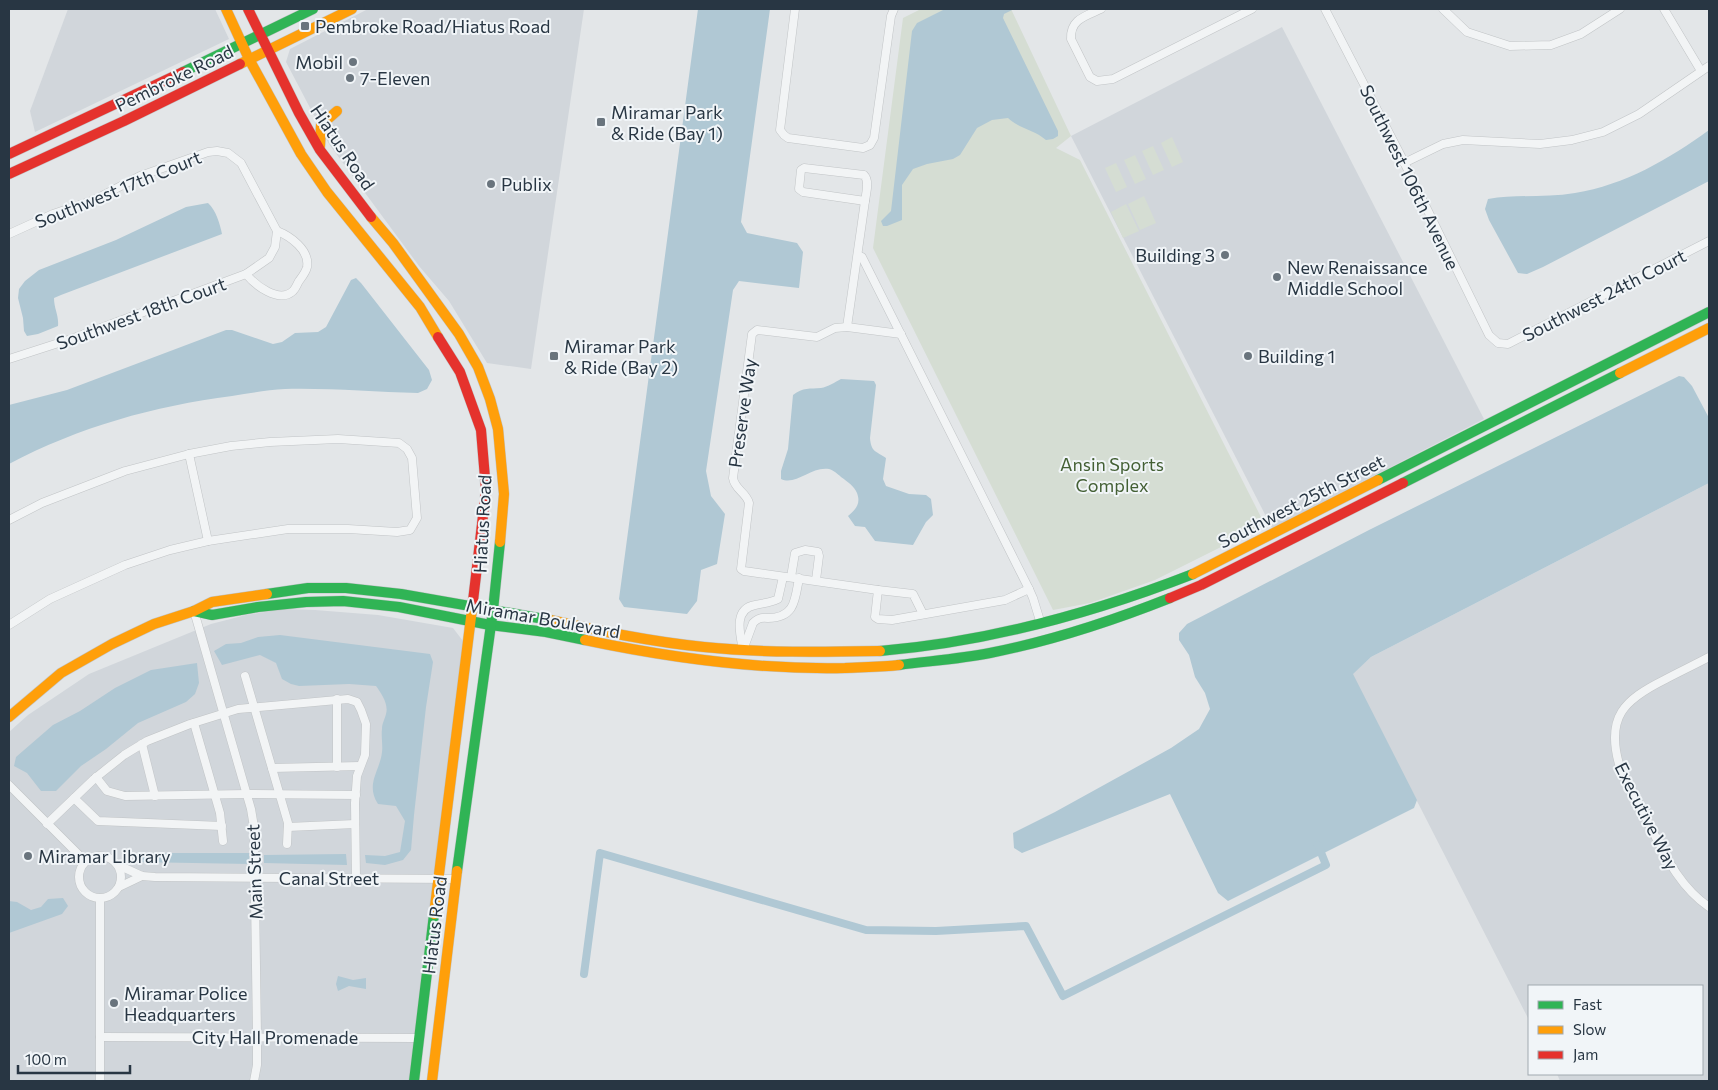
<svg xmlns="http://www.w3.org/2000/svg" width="1718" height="1090" font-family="Commissioner,sans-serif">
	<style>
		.built { fill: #d1d6db }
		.green { fill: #d5ddd3 }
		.water { fill: #b0c8d4 }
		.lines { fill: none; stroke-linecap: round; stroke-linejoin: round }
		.canal { stroke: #b0c8d4; stroke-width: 8 }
		.street-casing { stroke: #c1c4c6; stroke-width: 9 }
		.fast-casing { stroke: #c1c4c6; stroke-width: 11 }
		.slow-casing { stroke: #c1c4c6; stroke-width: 11 }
		.jam-casing { stroke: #c1c4c6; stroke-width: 11 }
		.street { stroke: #f2f4f5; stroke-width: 8 }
		.fast { stroke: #30b455; stroke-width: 10 }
		.slow { stroke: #ff9f0a; stroke-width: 10 }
		.jam { stroke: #e5322d; stroke-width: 10 }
		.poi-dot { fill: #69747d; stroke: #f1f5f8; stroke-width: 2 }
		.labels { text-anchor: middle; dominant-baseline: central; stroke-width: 4; stroke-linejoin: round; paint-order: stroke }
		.poi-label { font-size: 18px; fill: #283643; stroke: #f1f5f8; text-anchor: start }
		.street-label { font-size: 18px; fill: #283643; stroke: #f1f5f8 }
		.park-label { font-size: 18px; fill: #446035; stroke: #f1f5f8 }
	</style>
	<rect width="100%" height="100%" fill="#e3e6e8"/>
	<g class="built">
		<polygon points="68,9 215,9 229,39 35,132 30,111"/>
		<polygon points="368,9 584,9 531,369 487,363 449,301 419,266 329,144 286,62 290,49"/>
		<polygon points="1282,27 1484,419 1272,528 1071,136"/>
		<polygon points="1709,483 1709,1081 1560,1081 1557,1074 1702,1074 1702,986 1529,986 1529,1020 1352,674 1371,657"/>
		<polygon points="284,609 315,610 378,615 453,628 463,641 410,1081 9,1081 9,732 28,715 89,674 211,624 246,615"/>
	</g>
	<g class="green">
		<polygon points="921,9 1011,9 1071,136 1056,148 1080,160 1265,525 1155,580 1090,603 1053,610 873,248 903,18"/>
		<polygon points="1172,137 1183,162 1172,167 1161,143"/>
		<polygon points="1153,146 1164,170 1153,175 1142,151"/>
		<polygon points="1135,155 1146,179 1135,184 1124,160"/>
		<polygon points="1116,163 1127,187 1116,192 1105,168"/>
		<polygon points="1144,196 1156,223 1140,230 1128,204"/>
		<polygon points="1126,204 1139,231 1123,238 1111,212"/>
	</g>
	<g class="water">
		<polygon points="698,9 770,9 741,222 747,233 797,243 803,252 799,288 739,281 733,290 706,471 711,496 725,514 717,564 701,570 697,601 687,614 624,607 619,599"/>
		<path d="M945 9H1014L1004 14 1003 18 1058 131V136L1053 139 1046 140C1035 130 1018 128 1008 118L992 120 977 128 960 155 953 159 927 164 913 169 902 185V220L887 226H883L881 221 891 211 912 31 917 23Z"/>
		<path d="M1709 130V181L1543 267 1527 274 1518 273 1489 220 1485 209 1488 199C1516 194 1546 198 1575 193 1625 185 1669 159 1709 130Z"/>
		<path d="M208 203C216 210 220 224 222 234L61 295 54 298C54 309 59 315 58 326L38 334 27 336 24 331 23 318 18 298 19 289 25 281 39 270 116 240 186 207Z"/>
		<path d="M356 278 361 283 429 370 432 380 427 389 418 393C374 392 330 388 285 389 268 390 250 393 232 396 154 406 79 427 9 464V405L67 390 226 330H232L273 344 282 342 295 333 318 332 326 327 351 280Z"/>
		<polygon points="1679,376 1684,377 1692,386 1709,418 1709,483 1371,657 1353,674 1417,800 1414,808 1228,901 1218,893 1170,794 1022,853 1014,848 1013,833 1055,812 1171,748 1199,729 1210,709 1205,693 1195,677 1189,655 1179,640 1179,633 1187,624 1369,530"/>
		<path d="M841 379 874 381 876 385 870 438C871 452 876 451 886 458L883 479 886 486 909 494 926 495 931 499 933 515 926 522 913 545 875 541 865 527 855 526 848 516C856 509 861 504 857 493 854 486 848 482 841 477 838 474 833 470 829 469 811 466 796 486 781 479V471L788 449 793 395C803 387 810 389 821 388 828 387 835 382 841 379Z"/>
		<path d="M280 635 430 654 433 662 426 707 414 815 411 850 403 860 385 865 366 863 365 855 385 856 400 852 405 821 396 806 378 804C365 784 380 771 382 752 383 746 381 736 382 729 382 723 385 719 386 714 389 704 381 693 376 686L349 684 299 686 291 684 282 679 276 663 260 655 222 665 214 651 226 644 241 643 258 637Z"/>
		<polygon points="197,663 199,683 195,694 186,702 138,723 106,749 81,766 56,791 41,791 27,773 14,766 16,757 53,725 80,711 115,688 151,670"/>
		<polygon points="141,853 249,853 250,864 136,862 136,855"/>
		<polygon points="346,854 347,865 264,863 264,855"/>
		<polygon points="63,898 68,906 62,914 9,933 9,901 17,902 31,910 41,907 48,899"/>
		<polygon points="338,976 353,980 366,978 366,989 349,986 338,991 336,984"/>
	</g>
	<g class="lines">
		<polyline class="canal" points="584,974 600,853 866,930 936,931 1026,926 1063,996 1326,865 1318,845"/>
		<defs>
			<g id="street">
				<polyline points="795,9 780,130 784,135 788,138 863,148 870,145 874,138 891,16 894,9"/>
				<path d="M1101 9C1086 16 1070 19 1071 39L1090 77 1097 81 1113 79 1252 9"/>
				<polyline points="1325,9 1400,154 1489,335 1498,343 1508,344 1709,241"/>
				<polyline points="1443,9 1467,32 1510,46 1551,45 1581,34 1620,9"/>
				<polyline points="1664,9 1701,71"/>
				<polyline points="1404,163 1443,144 1463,140 1540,144 1572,140 1603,132 1639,114 1709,66"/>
				<path d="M804 168 864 175C870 181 866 193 865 201L803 192 799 189 801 170Z"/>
				<polyline points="9,234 53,214 94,200 140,176 208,152 217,151 228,153 241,163 277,231 275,247 269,258 246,274 71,339 9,359"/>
				<polyline points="858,255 862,257 1029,589 1033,598 1041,624"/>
				<path d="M246 274C255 285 279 304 293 291 296 288 297 284 299 281 302 277 306 272 307 267 310 250 290 236 277 231"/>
				<polyline points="847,327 865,201"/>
				<path d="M901 334 847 327 835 328 817 337 757 330 752 334 733 478C735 490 746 492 749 503L741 569 744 571 878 590 875 617 878 619 892 620 1005 600 1029 589"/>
				<polyline points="189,454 208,541"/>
				<polyline points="9,520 42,503 125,471 189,454 231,446 270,442 338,439 399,443 407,449 412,458 417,518 410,530 397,532 348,529 288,529 208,541 170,550 125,565 50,599 9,625"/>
				<polyline points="791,577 795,553 805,550 818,552 819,556 816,580"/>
				<polyline points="878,590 913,594 923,614"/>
				<polyline points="194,611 251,809 254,827 257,1036 257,1065 254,1081"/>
				<path d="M743 650 753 623C758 618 762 617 768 618 795 618 795 600 799 578"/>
				<path d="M743 650C740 634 733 609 755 605 764 603 770 603 778 599L783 577"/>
				<path d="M1709 657C1694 665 1679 672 1664 680 1624 700 1606 717 1619 764 1629 785 1640 806 1650 826 1666 857 1680 887 1709 907"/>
				<polyline points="245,676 288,823 287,844"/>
				<polyline points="194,723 220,813 223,841"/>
				<polyline points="142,744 155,796"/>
				<polyline points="337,767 337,699"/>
				<polyline points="272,768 360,766"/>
				<polyline points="96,777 107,791 125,796 247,794 356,795"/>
				<polyline points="9,785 85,861"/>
				<polyline points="74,798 98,821 222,826"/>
				<polyline points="47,824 94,779 124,755 147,741 190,724 238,709 348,699 357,702 361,710 366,724 365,755 357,776 355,803 356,878"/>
				<polyline points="288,827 355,824"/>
				<circle cx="100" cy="877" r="21"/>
				<polyline points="118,865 142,876 155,877 456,879"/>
				<polyline points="119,887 142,876"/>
				<polyline points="100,899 100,1081"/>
				<polyline points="100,1037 419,1038"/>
			</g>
			<g id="fast">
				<polyline points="183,72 313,9"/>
				<polyline points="1378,480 1709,312"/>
				<polyline points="1403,483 1620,373"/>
				<polyline points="267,594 308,588 346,588 401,594 550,620"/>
				<polyline points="194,611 212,615 258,607 306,602 343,601 399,607 490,625 546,632 585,640"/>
				<path d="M880 651C988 642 1093 613 1193 574"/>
				<path d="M899 665C929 661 960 659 990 653 1051 641 1112 621 1170 598"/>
				<polyline points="457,871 493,610 500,542"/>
				<polyline points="414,1081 434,914"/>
			</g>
			<g id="slow">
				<polyline points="226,9 249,59 301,154 327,192 420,307 438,337"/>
				<polyline points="240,64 352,9"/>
				<polyline points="320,146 321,125 337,111"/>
				<polyline points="371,217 393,243 459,334 478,367 490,399 498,429 504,494 500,542"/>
				<polyline points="1620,373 1709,328"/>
				<polyline points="1193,574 1378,480"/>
				<path d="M550 620C601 631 652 642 704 647 763 653 822 652 880 651"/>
				<path d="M585 640C671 658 757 670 845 668 863 667 881 667 899 665"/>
				<polyline points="9,717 61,673 112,644 154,624 194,611 212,602 267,594"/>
				<polyline points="434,914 473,601"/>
				<polyline points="432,1081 457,871"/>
			</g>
			<g id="jam">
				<polyline points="248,9 299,113 320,150 371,217"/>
				<polyline points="9,154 183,72"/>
				<polyline points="9,174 124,121 240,64"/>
				<polyline points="438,337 460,372 481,430 486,490 473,601"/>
				<polyline points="1170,598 1201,585 1403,483"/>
			</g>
		</defs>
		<use href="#street" class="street-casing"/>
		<use href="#fast" class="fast-casing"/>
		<use href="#slow" class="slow-casing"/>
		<use href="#jam" class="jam-casing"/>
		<use href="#street" class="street"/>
		<use href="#fast" class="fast"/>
		<use href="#slow" class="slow"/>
		<use href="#jam" class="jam"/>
	</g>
	<g class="poi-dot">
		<rect x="300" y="21" width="10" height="10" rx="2.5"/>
		<circle cx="353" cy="62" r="5"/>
		<circle cx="350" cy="78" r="5"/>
		<rect x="596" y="117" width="10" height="10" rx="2.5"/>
		<circle cx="491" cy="184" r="5"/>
		<circle cx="1225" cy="255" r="5"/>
		<circle cx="1277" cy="277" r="5"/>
		<rect x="549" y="351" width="10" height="10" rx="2.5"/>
		<circle cx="1248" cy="356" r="5"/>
		<circle cx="28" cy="856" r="5"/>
		<circle cx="114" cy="1003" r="5"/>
	</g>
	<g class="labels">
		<g class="poi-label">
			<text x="315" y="26">Pembroke Road/Hiatus Road</text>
			<text x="343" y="62" text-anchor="end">Mobil</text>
			<text x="360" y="78">7-Eleven</text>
			<text x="611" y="112">Miramar Park<tspan x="611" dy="21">&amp; Ride (Bay 1)</tspan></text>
			<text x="501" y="184">Publix</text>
			<text x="1215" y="255" text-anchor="end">Building 3</text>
			<text x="1287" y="267">New Renaissance<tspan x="1287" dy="21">Middle School</tspan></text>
			<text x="564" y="346">Miramar Park<tspan x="564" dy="21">&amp; Ride (Bay 2)</tspan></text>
			<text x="1258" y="356">Building 1</text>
			<text x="38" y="856">Miramar Library</text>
			<text x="124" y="993">Miramar Police<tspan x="124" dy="21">Headquarters</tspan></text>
		</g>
		<g class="street-label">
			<text transform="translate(174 78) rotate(-26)">Pembroke Road</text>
			<text transform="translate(343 147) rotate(56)">Hiatus Road</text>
			<text transform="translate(1410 177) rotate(64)">Southwest 106th Avenue</text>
			<text transform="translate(118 189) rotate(-22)">Southwest 17th Court</text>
			<text transform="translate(1604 295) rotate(-27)">Southwest 24th Court</text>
			<text transform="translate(141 313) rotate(-20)">Southwest 18th Court</text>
			<text transform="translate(742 413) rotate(-82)">Preserve Way</text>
			<text transform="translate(1301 501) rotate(-27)">Southwest 25th Street</text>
			<text transform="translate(482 524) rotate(-87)">Hiatus Road</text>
			<text transform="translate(543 618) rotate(10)">Miramar Boulevard</text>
			<text transform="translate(1647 816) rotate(63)">Executive Way</text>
			<text transform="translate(254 872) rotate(-92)">Main Street</text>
			<text x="329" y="878">Canal Street</text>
			<text transform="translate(434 925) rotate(-83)">Hiatus Road</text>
			<text x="275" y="1037">City Hall Promenade</text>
		</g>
		<g class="park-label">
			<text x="1112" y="464">Ansin Sports<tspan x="1112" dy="21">Complex</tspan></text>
		</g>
	</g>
	<rect width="1718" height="1090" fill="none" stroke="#283643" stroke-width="20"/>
	<rect x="1528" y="985" width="175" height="90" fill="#f1f5f8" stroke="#a1a9b0"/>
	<rect x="1538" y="1001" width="25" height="8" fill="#30b455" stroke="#a1a9b0"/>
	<text x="1573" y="1010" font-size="15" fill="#283643">Fast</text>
	<rect x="1538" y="1026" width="25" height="8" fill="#ff9f0a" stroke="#a1a9b0"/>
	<text x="1573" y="1035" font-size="15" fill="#283643">Slow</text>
	<rect x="1538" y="1051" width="25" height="8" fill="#e5322d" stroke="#a1a9b0"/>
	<text x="1573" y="1060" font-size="15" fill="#283643">Jam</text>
	<path d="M18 1065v8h112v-8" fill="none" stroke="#283643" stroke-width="2.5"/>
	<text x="25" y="1065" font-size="15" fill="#283643" stroke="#f1f5f8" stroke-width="4" paint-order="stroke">100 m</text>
</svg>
